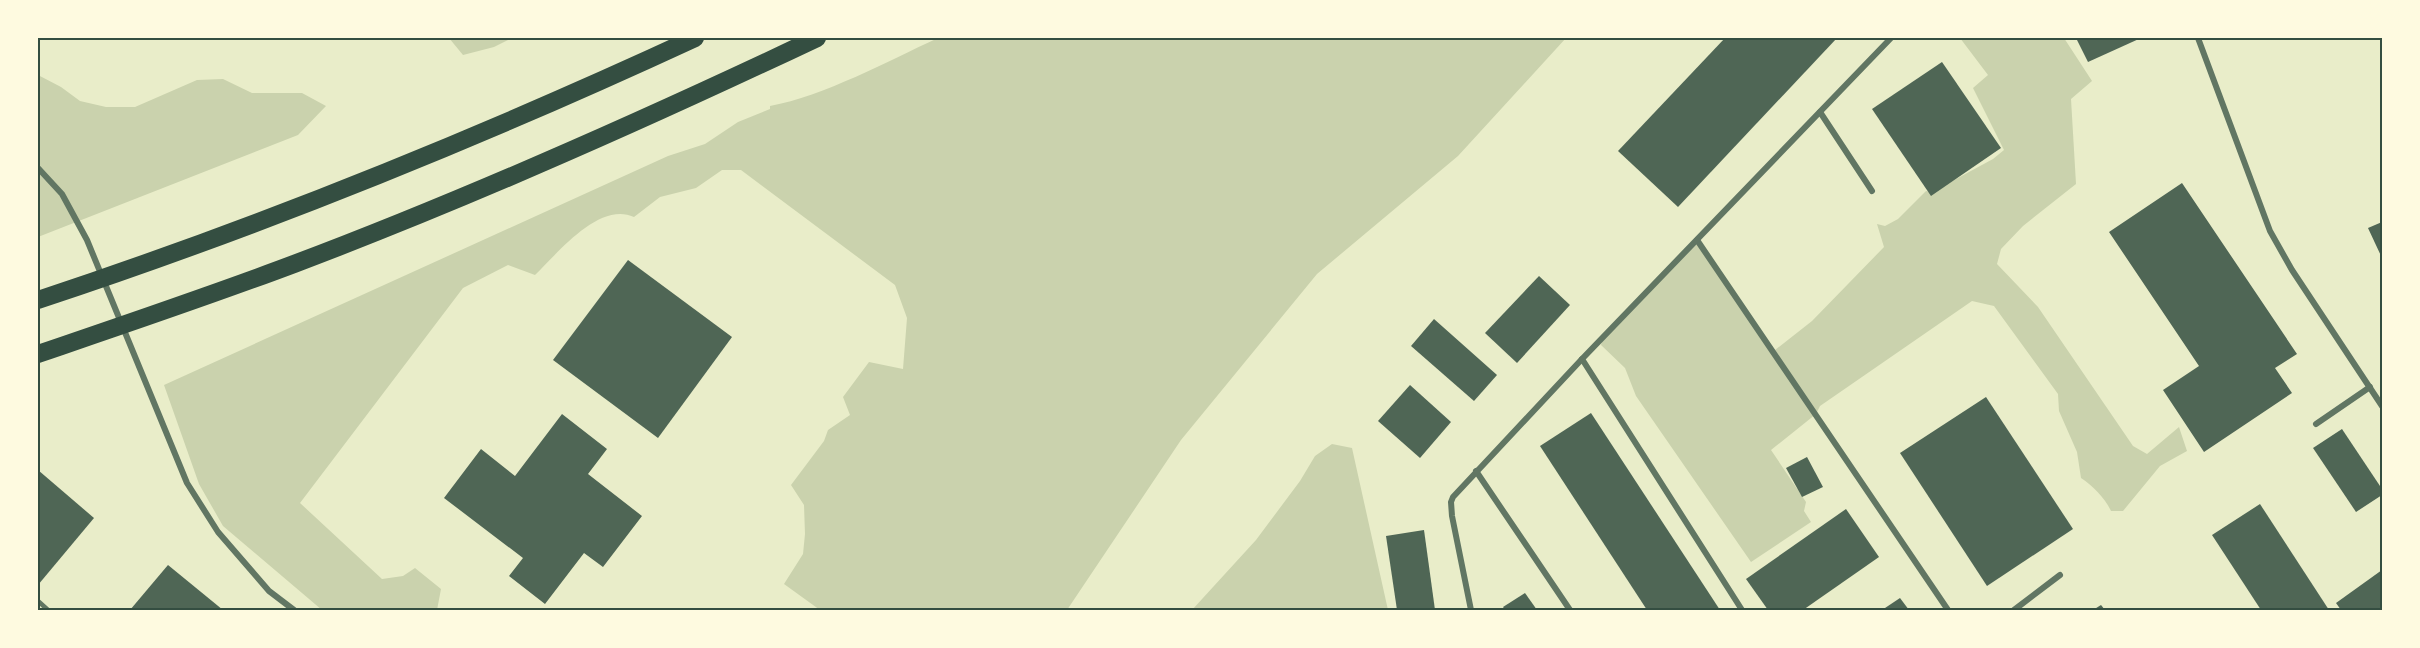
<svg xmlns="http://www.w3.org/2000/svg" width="2420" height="648" font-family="Helvetica,sans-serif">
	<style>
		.green { fill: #cad2ad }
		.building { fill: #4f6655 }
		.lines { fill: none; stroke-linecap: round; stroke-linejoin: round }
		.service { stroke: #617663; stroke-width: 4.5 }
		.minor { stroke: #617663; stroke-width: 6 }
		.motorway { stroke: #344e41; stroke-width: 18 }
		.neatline { fill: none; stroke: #344e41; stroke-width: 2 }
	</style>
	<rect width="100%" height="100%" fill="#e9edc9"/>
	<g class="green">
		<polygon points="449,38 512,38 494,47 463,55"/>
		<path d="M938 38H1566L1458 156 1317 274 1181 440 1067 610H820L784 584 803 554 805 534 804 505 791 485 824 441 828 430 850 415 843 397 869 362 903 369 907 318 895 285 741 170H722L696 188 660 197 634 217C599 201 558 253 535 275L508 265 463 288 300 503 382 579 403 576 415 568 441 589 437 610H322L223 526 199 484 164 385 668 156 705 144 738 122 770 109V106C824 96 888 61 938 38Z"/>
		<path d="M1960 38H2064L2092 81 2071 99 2076 184 2023 226 2001 249 1997 264 2038 307 2133 446 2147 454 2179 427 2187 451 2160 466 2123 511H2111C2105 498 2093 486 2081 478L2077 452 2059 411 2058 394 1994 306 1972 301 1820 406 1816 414 1771 450 1806 502 1804 511 1811 522 1751 562 1636 396 1625 368 1601 345 1602 341 1696 243 1775 350 1812 321 1884 247 1877 224 1885 226 1898 219 1926 191 1932 192 1993 159 2004 150 1973 88 1988 75Z"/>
		<polygon points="38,75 61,87 80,101 106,107 135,107 197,80 223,79 252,93 302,93 326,106 298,135 38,237"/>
		<polygon points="1332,444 1352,448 1388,610 1192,610 1256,540 1300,481 1315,456"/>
	</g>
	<g class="building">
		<polygon points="1725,38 1837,38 1678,207 1618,151"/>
		<polygon points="2076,38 2141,38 2088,62"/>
		<polygon points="1942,62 2001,148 1931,196 1872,109"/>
		<polygon points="2182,183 2297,354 2275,368 2292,393 2204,452 2163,390 2199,366 2109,232"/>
		<polygon points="2382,222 2382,258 2368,228"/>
		<polygon points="628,260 732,337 658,438 553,360"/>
		<polygon points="1539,276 1570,305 1517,363 1485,333"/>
		<polygon points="1434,319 1497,375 1474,401 1411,346"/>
		<polygon points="1410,385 1451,422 1420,458 1378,421"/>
		<polygon points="1986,397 2073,529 1987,586 1900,453"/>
		<polygon points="1591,413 1720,610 1647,610 1540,446"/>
		<polygon points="562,414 607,449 588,474 642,516 603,567 584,553 545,604 509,576 523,558 444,498 481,449 515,476"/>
		<polygon points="2342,429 2382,489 2382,495 2356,512 2313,448"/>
		<polygon points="1807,457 1823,487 1802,497 1786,468"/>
		<polygon points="38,470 94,518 38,585"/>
		<polygon points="2260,504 2329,610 2261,610 2212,535"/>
		<polygon points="1846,509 1879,557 1803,610 1768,610 1746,579"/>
		<polygon points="1424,530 1435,610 1397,610 1386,536"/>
		<polygon points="168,565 223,610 130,610"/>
		<polygon points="2382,570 2382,610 2341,610 2336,603"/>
		<polygon points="1525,593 1537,610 1505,610 1503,607"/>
		<polygon points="1900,598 1909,610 1882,610"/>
		<polygon points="2101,605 2105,610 2093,610"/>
	</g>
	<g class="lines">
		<polyline class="service" points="38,601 48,610"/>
		<g class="minor">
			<polyline points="2198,38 2270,231 2292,270 2382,406"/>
			<polyline points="1820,112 1872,191"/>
			<polyline points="38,168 62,194 87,240 187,483 218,532 269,591 294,610"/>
			<polyline points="1697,240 1948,610"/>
			<polyline points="1582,359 1742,610"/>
			<polyline points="2316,424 2370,387"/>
			<polyline points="1476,471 1570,610"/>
			<polyline points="1471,610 1452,516 1451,502 1453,497 1582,359 1891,38"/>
			<polyline points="2014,610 2060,575"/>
		</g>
		<g class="motorway">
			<path d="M38 300C262 226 481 137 695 38"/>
			<path d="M38 354C123 325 209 296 294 264 472 197 646 119 817 38"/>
		</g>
	</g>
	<rect width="2420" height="648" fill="none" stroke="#fefae0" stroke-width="78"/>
	<rect x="39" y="39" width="2342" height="570" class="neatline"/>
</svg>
